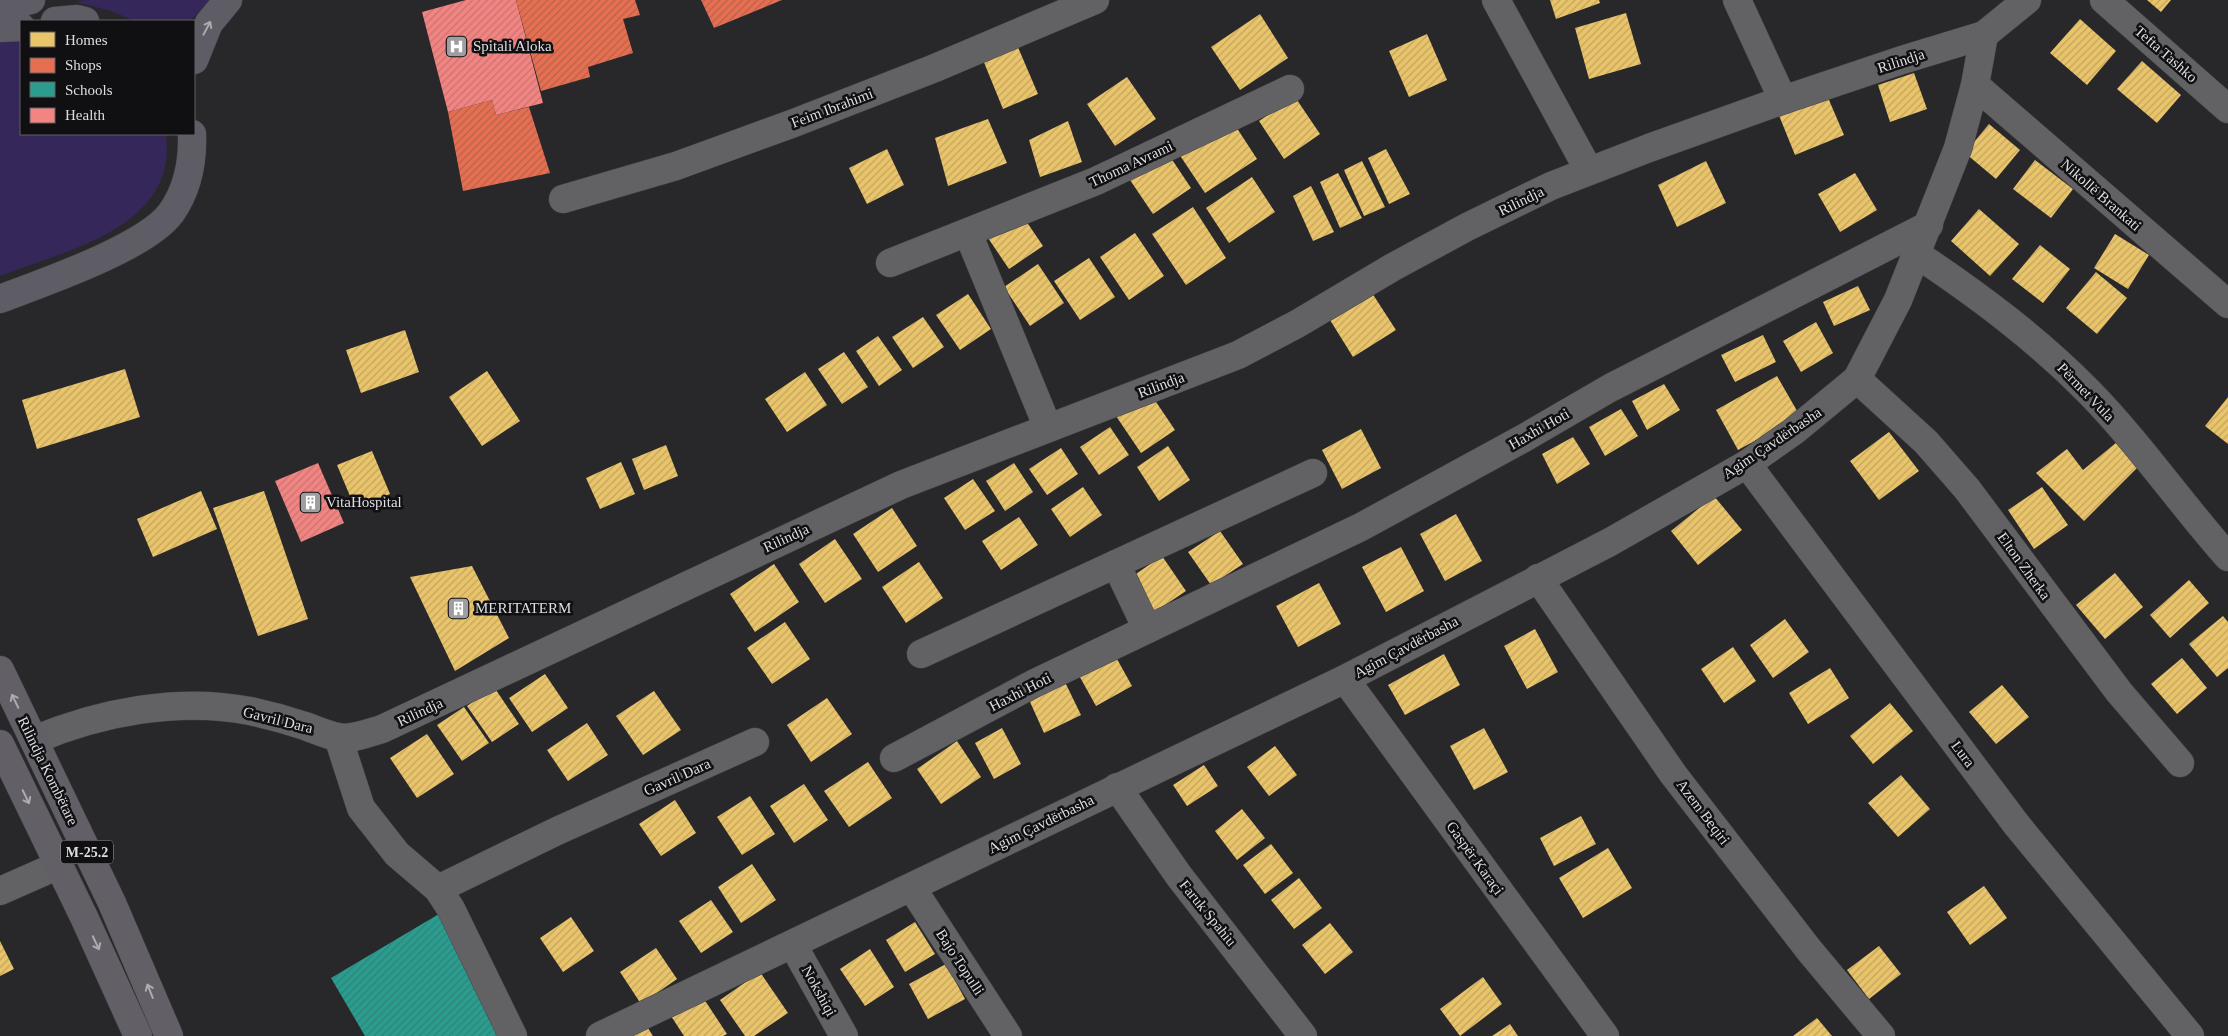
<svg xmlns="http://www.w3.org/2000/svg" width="2228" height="1036" font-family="'Times New Roman',serif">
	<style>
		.green { fill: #36275b }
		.homes { fill: url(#homes-hatch) }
		.shops { fill: url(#shops-hatch) }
		.schools { fill: url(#schools-hatch) }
		.health { fill: url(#health-hatch) }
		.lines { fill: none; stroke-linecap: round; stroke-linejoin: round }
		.minor-casing { stroke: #464548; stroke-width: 29 }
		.major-casing { stroke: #464548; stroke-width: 29 }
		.highway-casing { stroke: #464548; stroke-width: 29 }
		.minor { stroke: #626264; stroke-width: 28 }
		.major { stroke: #626066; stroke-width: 28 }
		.highway { stroke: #5e5d65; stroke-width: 28 }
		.oneway { stroke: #abaaaf }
		.oneway2 { stroke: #acabaf }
		.labels { text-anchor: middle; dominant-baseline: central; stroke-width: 5; stroke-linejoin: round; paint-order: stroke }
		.shield { fill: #100f11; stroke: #a09fa2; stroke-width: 1 }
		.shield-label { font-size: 14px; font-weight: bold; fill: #dedde0 }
		.poi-label { font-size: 15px; fill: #dedde0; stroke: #100f11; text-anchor: start }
		.street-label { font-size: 15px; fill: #dedde0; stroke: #100f11 }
	</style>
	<defs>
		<pattern id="homes-hatch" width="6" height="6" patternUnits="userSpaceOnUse" patternTransform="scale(1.25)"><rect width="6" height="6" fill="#e9c46a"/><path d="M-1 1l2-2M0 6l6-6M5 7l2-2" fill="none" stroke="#c0a460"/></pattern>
		<pattern id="shops-hatch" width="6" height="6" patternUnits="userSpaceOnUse" patternTransform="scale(1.25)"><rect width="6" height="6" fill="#e76f51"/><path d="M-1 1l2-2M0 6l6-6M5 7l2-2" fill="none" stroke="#b6624d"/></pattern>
		<pattern id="schools-hatch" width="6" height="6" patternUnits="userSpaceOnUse" patternTransform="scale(1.25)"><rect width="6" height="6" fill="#2a9d8f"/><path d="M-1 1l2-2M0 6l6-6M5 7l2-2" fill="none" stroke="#328278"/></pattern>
		<pattern id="health-hatch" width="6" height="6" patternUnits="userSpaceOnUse" patternTransform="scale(1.25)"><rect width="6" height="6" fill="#f28482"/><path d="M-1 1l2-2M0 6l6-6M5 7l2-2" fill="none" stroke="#c67472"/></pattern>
	</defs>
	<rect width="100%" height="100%" fill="#28272a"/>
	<g class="green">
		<polygon points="85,0 211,0 190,21 135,21 111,11 76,2"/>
		<path d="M21 31V134H166C178 228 67 250 0 276V35Z"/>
	</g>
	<g class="homes">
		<polygon points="1550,0 1599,0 1600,3 1556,19"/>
		<polygon points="2147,0 2171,0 2161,12"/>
		<polygon points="1626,13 1641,64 1589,79 1575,28"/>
		<polygon points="1260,14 1288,58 1240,90 1211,47"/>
		<polygon points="2080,19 2116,51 2087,85 2050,53"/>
		<polygon points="1427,34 1447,80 1409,97 1389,51"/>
		<polygon points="1017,45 1038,94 1003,109 983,60"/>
		<polygon points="2142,61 2181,95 2157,123 2117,89"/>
		<polygon points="1914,73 1927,109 1890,122 1878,85"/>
		<polygon points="1127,77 1156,119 1115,146 1087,104"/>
		<polygon points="1826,93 1844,135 1795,155 1778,113"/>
		<polygon points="1295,97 1320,134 1284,159 1259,121"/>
		<polygon points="988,119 1007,163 948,186 935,138"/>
		<polygon points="1231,119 1257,159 1205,193 1179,154"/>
		<polygon points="1068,121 1082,162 1040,177 1029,140"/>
		<polygon points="1989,124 2020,150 1996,179 1965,153"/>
		<polygon points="887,149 904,185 867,204 849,168"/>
		<polygon points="1386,149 1410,194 1389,204 1368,158"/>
		<polygon points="1167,152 1191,188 1153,214 1128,177"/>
		<polygon points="2035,160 2073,189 2051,218 2013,189"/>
		<polygon points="1362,161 1385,207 1364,216 1344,170"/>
		<polygon points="1706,161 1726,203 1677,227 1658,185"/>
		<polygon points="1338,173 1362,218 1340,228 1320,182"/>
		<polygon points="1855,173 1877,210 1840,232 1818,194"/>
		<polygon points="1252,177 1275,212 1229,243 1206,208"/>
		<polygon points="1311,186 1334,232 1313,241 1293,196"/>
		<polygon points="1193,207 1226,258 1186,285 1152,234"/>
		<polygon points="1979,209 2019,244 1990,276 1951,241"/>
		<polygon points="1022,215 1043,246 1009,269 988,238"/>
		<polygon points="1135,233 1164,276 1129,300 1100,257"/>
		<polygon points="2115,234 2149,255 2128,289 2094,268"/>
		<polygon points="2040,245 2070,269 2043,303 2012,279"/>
		<polygon points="1089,258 1115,297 1080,320 1054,281"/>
		<polygon points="1038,264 1064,303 1030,326 1004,287"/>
		<polygon points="2096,272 2127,298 2097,334 2066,308"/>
		<polygon points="1858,286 1870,310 1834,326 1823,302"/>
		<polygon points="1372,293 1396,330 1353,357 1330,320"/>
		<polygon points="968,294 991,329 960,350 936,315"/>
		<polygon points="923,317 944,347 913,368 892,337"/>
		<polygon points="1816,322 1833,353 1801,372 1783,341"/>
		<polygon points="405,330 419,372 361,393 346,350"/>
		<polygon points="1763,335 1776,362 1735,382 1721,355"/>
		<polygon points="878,336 902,370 879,386 856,351"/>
		<polygon points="844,352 868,387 842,404 818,369"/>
		<polygon points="125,369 140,417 37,449 22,400"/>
		<polygon points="487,371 520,421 482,446 449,397"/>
		<polygon points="805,372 827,405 787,432 765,399"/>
		<polygon points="1777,376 1800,416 1738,450 1716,410"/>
		<polygon points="1664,384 1680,410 1647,430 1632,401"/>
		<polygon points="1150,393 1175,430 1141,453 1116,416"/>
		<polygon points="2228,397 2228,444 2205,426"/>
		<polygon points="1621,409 1638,436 1605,456 1589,427"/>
		<polygon points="1110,427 1129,455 1099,475 1080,447"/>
		<polygon points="1361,429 1381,468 1342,489 1322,450"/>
		<polygon points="1889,432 1919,471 1879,500 1850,461"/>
		<polygon points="1573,437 1590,464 1557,484 1542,454"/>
		<polygon points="2117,442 2139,466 2084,521 2036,473 2067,449 2083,470"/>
		<polygon points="666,445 678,476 644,490 632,459"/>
		<polygon points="1168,446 1190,480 1159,501 1137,467"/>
		<polygon points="1061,448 1078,474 1047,495 1029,469"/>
		<polygon points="372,451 390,494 355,508 337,465"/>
		<polygon points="621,462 635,494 600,509 586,478"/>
		<polygon points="1014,463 1033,492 1005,511 986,481"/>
		<polygon points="973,479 995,511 965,530 944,498"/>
		<polygon points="1083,487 1102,515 1070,537 1051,509"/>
		<polygon points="2042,487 2068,525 2034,549 2008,510"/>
		<polygon points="201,491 217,529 153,557 137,519"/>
		<polygon points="264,491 308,619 258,636 213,508"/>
		<polygon points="1714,496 1742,530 1698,565 1671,531"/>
		<polygon points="892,508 917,546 878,572 853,534"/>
		<polygon points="1456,514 1482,561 1445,581 1420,534"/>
		<polygon points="1019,517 1038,545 1001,570 982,541"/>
		<polygon points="1220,531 1243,564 1211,585 1188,552"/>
		<polygon points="835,539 862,579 825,603 799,564"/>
		<polygon points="1401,547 1424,591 1386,612 1362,567"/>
		<polygon points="1162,556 1186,591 1153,613 1130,578"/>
		<polygon points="919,562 943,598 906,623 882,587"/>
		<polygon points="774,564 799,602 755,632 730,594"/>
		<polygon points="472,566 509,638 455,671 410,577"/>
		<polygon points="2115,573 2143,607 2105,639 2076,605"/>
		<polygon points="2189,580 2209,603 2170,638 2150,615"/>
		<polygon points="1319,583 1341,624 1298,647 1276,606"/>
		<polygon points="2223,616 2228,622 2228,668 2217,677 2189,644"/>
		<polygon points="1785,619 1809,652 1773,678 1750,645"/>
		<polygon points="785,622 810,659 772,684 747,648"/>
		<polygon points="1535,629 1558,672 1527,689 1504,646"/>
		<polygon points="1733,647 1756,681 1724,703 1701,669"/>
		<polygon points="1112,650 1132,686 1096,706 1076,670"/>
		<polygon points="1444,654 1460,685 1405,715 1388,685"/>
		<polygon points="2182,658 2207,688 2177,714 2151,684"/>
		<polygon points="1830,668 1849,698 1808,724 1789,693"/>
		<polygon points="545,674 568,708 532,732 509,698"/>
		<polygon points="1062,676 1081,715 1044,733 1026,693"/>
		<polygon points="2002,685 2029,717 1996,744 1969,712"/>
		<polygon points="494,687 519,724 492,742 467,706"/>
		<polygon points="654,691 681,730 643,755 616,716"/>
		<polygon points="827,698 852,734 811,762 787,725"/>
		<polygon points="1890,703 1913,731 1873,764 1850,736"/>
		<polygon points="464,707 489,743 462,761 437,725"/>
		<polygon points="587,723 608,755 568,781 547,750"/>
		<polygon points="1002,728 1021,764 994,779 975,743"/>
		<polygon points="1484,728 1508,772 1474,790 1450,746"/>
		<polygon points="427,734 454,774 417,798 390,758"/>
		<polygon points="957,741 981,777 941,804 917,769"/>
		<polygon points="1275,746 1297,775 1269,796 1247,767"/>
		<polygon points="868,762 892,798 849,827 824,791"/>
		<polygon points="1204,765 1218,786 1187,806 1173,785"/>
		<polygon points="1901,775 1930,809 1898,837 1868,803"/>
		<polygon points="804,784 828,820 794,843 770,806"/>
		<polygon points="750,796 775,834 742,855 717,817"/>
		<polygon points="675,800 696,833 661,856 639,824"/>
		<polygon points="1242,809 1265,838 1237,860 1215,831"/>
		<polygon points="1581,816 1596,844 1554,866 1540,838"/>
		<polygon points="1271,844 1293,873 1265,894 1243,865"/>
		<polygon points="1608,848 1632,888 1583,918 1559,878"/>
		<polygon points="752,864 776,900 741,923 718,887"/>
		<polygon points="1299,878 1322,908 1294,929 1271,900"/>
		<polygon points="1984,886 2007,918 1970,945 1947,912"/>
		<polygon points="711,900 733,932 701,953 679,921"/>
		<polygon points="571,917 594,951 563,972 540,938"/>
		<polygon points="915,922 935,954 905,972 886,940"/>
		<polygon points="1330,923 1353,952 1325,974 1302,945"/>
		<polygon points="0,941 14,969 0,976"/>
		<polygon points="1879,946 1901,974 1869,999 1847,970"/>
		<polygon points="656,948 677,979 641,1004 620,972"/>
		<polygon points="870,949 894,987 865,1006 840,969"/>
		<polygon points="946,964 965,999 928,1019 909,984"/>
		<polygon points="760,972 788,1013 754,1036 745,1036 720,1000"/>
		<polygon points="1483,977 1502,1004 1460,1036 1440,1009"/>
		<polygon points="702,996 727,1034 723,1036 684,1036 671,1016"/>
		<polygon points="1817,1018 1832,1036 1793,1036"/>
		<polygon points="1510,1024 1518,1036 1492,1036"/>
		<polygon points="646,1025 653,1036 630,1036"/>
	</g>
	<g class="shops">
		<polygon points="516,0 635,0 640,15 623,19 633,53 588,67 590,77 541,91"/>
		<polygon points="701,0 782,0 714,28"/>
		<polygon points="492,100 496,115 529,107 550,173 463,191 448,112"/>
	</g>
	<polygon class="schools" points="444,911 510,1036 365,1036 331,978"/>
	<g class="health">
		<polygon points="466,0 516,0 543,103 496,115 492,100 448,112 422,12"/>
		<polygon points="318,463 344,523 301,542 275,481"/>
	</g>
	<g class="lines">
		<defs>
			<g id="minor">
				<polyline points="1496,0 1589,171"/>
				<polyline points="1737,0 1783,100"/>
				<polyline points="2104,0 2228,109"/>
				<polyline points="1975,85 2228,304"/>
				<polyline points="563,199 676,166 794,123 935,68 1095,0"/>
				<polyline points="968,233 1048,428"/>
				<path d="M1918 255C1979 296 2037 339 2089 392 2139 443 2180 503 2228 557"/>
				<polyline points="890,263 1096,181 1290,89"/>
				<polyline points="1857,379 1926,442 1967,489 2119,692 2180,763"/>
				<polyline points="1747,464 2016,824 2190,1036"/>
				<polyline points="1116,564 1147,629"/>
				<polyline points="1538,578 1673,774 1809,950 1881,1036"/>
				<polyline points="921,654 1313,473"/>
				<polyline points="1345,679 1605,1036"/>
				<polyline points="338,737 361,808 397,854 438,889 451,909 513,1036"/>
				<path d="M34 740C100 712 179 697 250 711 269 715 287 720 305 726 316 730 327 735 338 737 352 740 368 733 382 729L901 485 1238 355 1297 324 1393 267 1467 227 1551 186 1649 148 1783 100 1902 60 1984 35 2027 0"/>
				<polyline points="894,758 1033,684 1361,527 1524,438 1610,388 1929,225"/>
				<polyline points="1117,787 1179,876 1303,1036"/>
				<polyline points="912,888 1008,1036"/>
				<polyline points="438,889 557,831 755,742"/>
				<polyline points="0,891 59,865"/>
				<polyline points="793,945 844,1036"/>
				<polyline points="600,1036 1345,679 1610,542 1747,464 1794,431 1857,379 1898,300 1958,148 1975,85 1984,35"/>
			</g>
			<g id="major">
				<polyline points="0,670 112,903 169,1036"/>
				<polyline points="0,744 84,917 138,1036"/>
			</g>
			<g id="highway">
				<polyline points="0,8 31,0"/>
				<polyline points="55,21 77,19 85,21"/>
				<polyline points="0,28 21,27"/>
				<polyline points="194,60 209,23 228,0"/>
				<path d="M0 299C42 283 145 248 171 213 188 189 193 163 192 134"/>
			</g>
		</defs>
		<use href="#minor" class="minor-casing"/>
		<use href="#major" class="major-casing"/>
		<use href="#highway" class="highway-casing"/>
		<use href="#minor" class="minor"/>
		<use href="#major" class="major"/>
		<use href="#highway" class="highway"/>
	</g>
	<defs><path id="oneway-shaft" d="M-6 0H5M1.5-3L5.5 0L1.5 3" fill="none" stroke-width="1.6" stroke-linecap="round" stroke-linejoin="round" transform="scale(1.25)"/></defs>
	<use class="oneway" href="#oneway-shaft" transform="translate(207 28) rotate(-62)"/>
	<g class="oneway2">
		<use href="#oneway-shaft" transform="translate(15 701) rotate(-116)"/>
		<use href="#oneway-shaft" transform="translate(26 797) rotate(64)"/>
		<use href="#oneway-shaft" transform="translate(96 943) rotate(65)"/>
		<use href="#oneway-shaft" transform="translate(150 991) rotate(-112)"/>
	</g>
	<defs>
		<symbol id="hospital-square" viewBox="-11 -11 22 22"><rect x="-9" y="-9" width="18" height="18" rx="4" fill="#9e9da0" stroke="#100f11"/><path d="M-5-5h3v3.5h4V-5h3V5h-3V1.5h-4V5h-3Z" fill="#fff"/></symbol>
		<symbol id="building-square" viewBox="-11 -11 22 22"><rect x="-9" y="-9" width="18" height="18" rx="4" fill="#9e9da0" stroke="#100f11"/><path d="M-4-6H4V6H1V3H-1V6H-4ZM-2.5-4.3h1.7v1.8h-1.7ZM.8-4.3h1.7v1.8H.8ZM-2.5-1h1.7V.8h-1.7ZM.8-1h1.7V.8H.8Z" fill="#fff"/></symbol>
	</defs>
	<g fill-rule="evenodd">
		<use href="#hospital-square" x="444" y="34" width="25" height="25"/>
		<use href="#building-square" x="298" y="490" width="25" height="25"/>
		<use href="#building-square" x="446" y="596" width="25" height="25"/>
	</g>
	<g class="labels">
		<rect class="shield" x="61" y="840.5" width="52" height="23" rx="4"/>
		<g class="shield-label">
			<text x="87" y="852">M-25.2</text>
		</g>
		<g class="poi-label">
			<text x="473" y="46">Spitali Aloka</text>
			<text x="326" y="502">VitaHospital</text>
			<text x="475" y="608">MERITATERM</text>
		</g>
		<g class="street-label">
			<text transform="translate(2166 54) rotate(41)">Tefta Tashko</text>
			<text transform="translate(1901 61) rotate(-18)">Rilindja</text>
			<text transform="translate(832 108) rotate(-21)">Feim Ibrahimi</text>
			<text transform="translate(1131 164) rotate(-25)">Thoma Avrami</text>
			<text transform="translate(2101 195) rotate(41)">Nikollë Brankati</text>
			<text transform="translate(1521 201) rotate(-26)">Rilindja</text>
			<text transform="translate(1161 385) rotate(-21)">Rilindja</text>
			<text transform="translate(2086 392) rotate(46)">Përmet Vula</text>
			<text transform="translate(1539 429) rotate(-30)">Haxhi Hoti</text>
			<text transform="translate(1772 443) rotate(-34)">Agim Çavdërbasha</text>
			<text transform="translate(786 538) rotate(-25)">Rilindja</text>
			<text transform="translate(2024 566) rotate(54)">Elton Zherka</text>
			<text transform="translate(1406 647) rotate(-28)">Agim Çavdërbasha</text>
			<text transform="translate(1020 692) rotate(-27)">Haxhi Hoti</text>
			<text transform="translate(420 712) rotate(-25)">Rilindja</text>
			<text transform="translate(278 720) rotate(14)">Gavril Dara</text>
			<text transform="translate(1963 754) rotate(53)">Lura</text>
			<text transform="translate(48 771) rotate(64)">Rilindja Kombëtare</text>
			<text transform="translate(677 777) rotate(-24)">Gavril Dara</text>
			<text transform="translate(1703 812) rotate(53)">Azem Beqiri</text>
			<text transform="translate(1041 824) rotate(-26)">Agim Çavdërbasha</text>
			<text transform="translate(1475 858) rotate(54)">Gaspër Karaçi</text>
			<text transform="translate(1208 913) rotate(51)">Faruk Spahiu</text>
			<text transform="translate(960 962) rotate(57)">Bajo Topulli</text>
			<text transform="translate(819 991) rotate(61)">Nokshiqi</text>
		</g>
	</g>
	<rect x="20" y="20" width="175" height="115" fill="#100f11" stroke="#626164"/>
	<rect x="30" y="32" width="25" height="15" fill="#e9c46a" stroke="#626164"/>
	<text x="65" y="45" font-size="15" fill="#dedde0">Homes</text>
	<rect x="30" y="58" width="25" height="15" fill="#e76f51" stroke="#626164"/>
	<text x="65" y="70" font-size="15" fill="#dedde0">Shops</text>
	<rect x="30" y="82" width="25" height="15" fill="#2a9d8f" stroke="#626164"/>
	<text x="65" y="95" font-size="15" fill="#dedde0">Schools</text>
	<rect x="30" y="108" width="25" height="15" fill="#f28482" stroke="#626164"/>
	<text x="65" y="120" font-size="15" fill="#dedde0">Health</text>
</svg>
